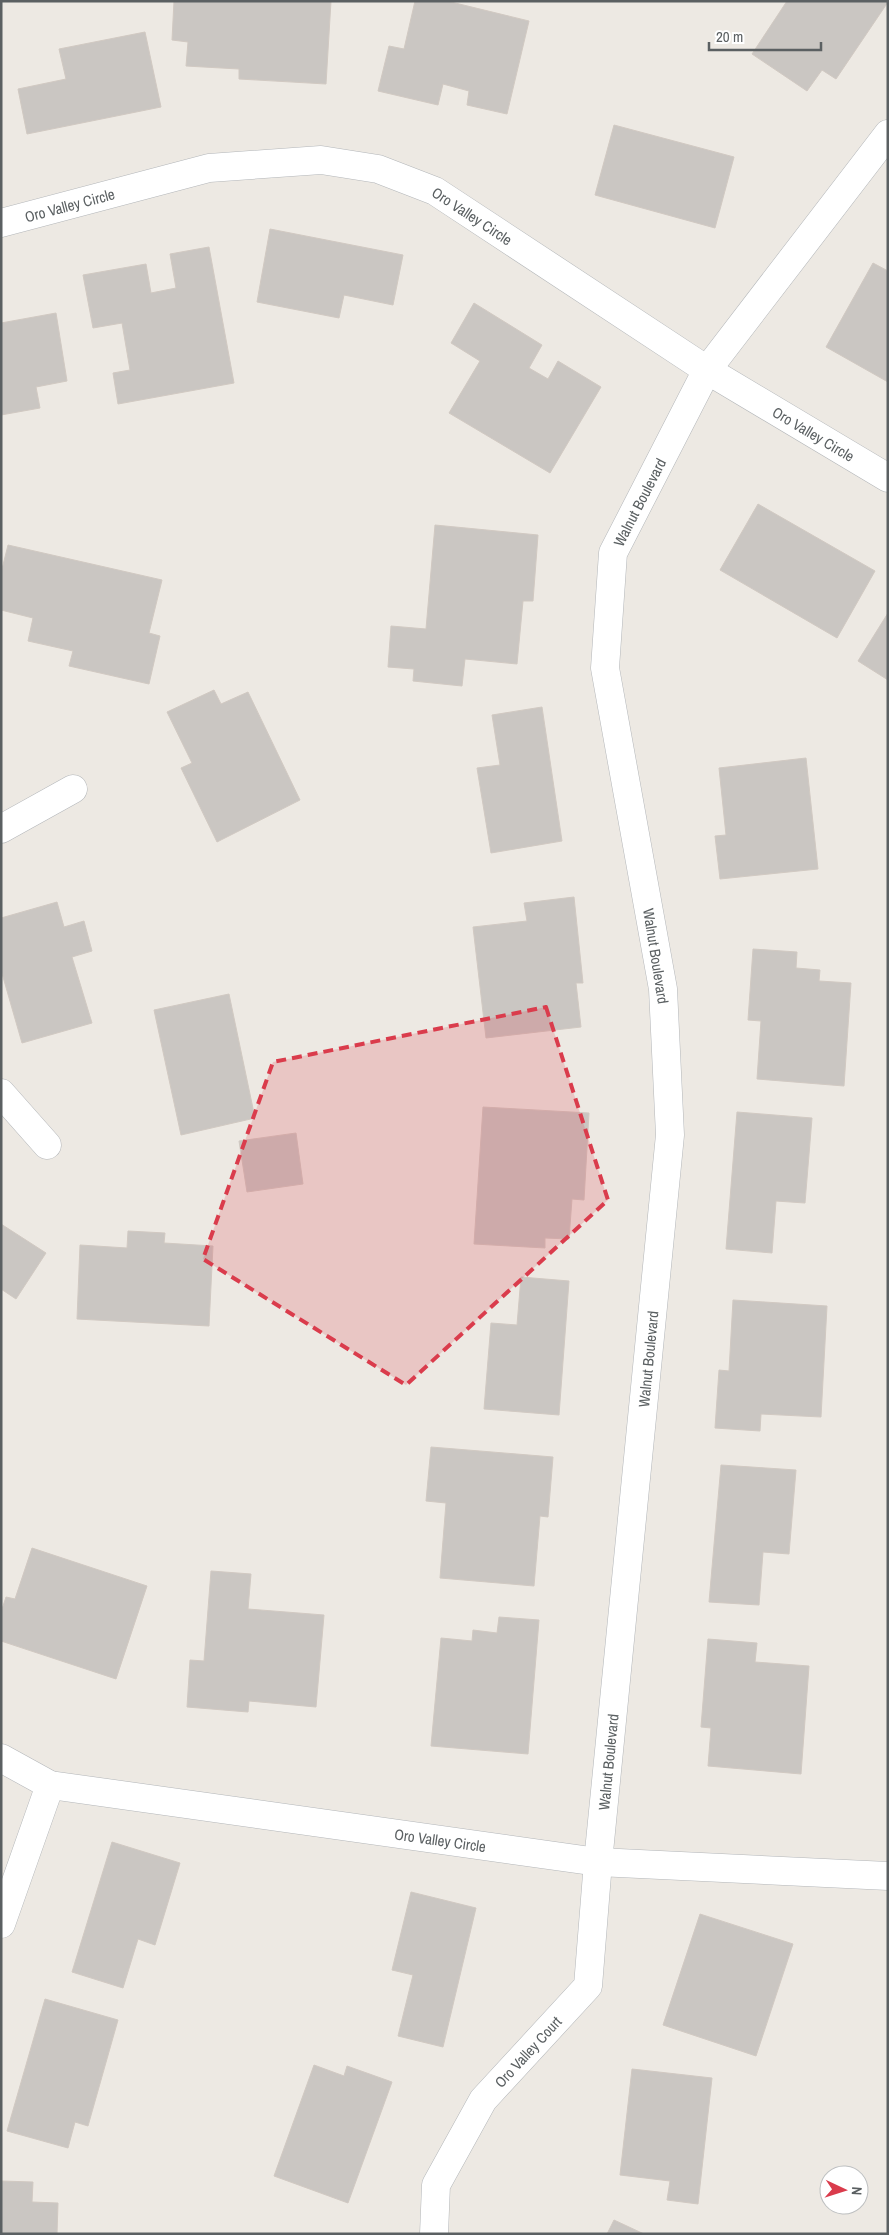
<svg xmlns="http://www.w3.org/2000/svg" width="889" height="2235" font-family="'Archivo Narrow',sans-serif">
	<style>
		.building { fill: #cac6c2; stroke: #d1c9c2 }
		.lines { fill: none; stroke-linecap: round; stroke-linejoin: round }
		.street-casing { stroke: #b3b6b9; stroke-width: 29 }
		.street { stroke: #fff; stroke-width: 28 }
		.marked { fill: #da3c4c; fill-opacity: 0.2; stroke: #da3c4c; stroke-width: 4; stroke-dasharray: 10 6; stroke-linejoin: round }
		.labels { text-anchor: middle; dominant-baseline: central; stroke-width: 4; stroke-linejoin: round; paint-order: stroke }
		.street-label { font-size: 15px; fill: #5b6062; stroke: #fff }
	</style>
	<rect width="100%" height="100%" fill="#ede9e3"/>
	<g class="building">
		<polygon points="174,1 331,1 326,84 239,79 239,69 186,66 188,42 172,40"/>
		<polygon points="415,1 447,1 529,21 507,114 467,105 469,91 443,84 438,105 378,91 389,46 404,49"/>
		<polygon points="787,1 888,1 888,2 836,79 822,70 807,91 752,54"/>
		<polygon points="145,32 161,107 27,134 18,89 66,79 59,49"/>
		<polygon points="614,125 734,157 715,228 595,195"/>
		<polygon points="270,229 403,255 393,305 344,295 339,318 257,302"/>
		<polygon points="209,247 234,383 118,404 113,373 130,370 122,323 93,328 83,275 146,264 151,293 176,288 170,254"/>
		<polygon points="873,263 888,271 888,382 826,347"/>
		<polygon points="474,303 542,345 529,368 548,379 558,361 601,387 550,473 449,413 480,361 451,343"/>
		<polygon points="56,313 67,381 36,387 40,408 1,415 1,323"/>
		<polygon points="758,504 875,571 837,638 720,570"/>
		<polygon points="435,525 538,535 533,601 523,601 517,664 465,659 462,686 413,681 414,669 388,667 391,626 426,629"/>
		<polygon points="8,545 162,580 149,633 160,636 149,684 69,666 73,651 28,641 33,618 1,610 1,573"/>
		<polygon points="888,613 888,680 858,661"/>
		<polygon points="214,690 221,704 248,692 300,800 217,842 181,768 192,763 167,712"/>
		<polygon points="542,707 562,841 491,853 477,768 500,765 492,715"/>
		<polygon points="806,758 818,869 720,879 715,836 726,835 719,768"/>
		<polygon points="574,897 583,983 576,983 581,1027 486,1038 473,927 527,921 524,903"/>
		<polygon points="57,902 64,927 84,921 92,951 72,957 92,1023 22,1043 1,970 1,918"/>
		<polygon points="753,949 797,952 796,968 820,970 819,981 851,983 844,1086 757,1079 761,1021 748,1020"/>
		<polygon points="229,994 255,1118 181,1135 154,1010"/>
		<polygon points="483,1107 589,1113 584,1200 572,1199 569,1239 545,1238 545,1248 474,1244"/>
		<polygon points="737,1112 812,1118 805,1203 776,1201 772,1253 726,1249"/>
		<polygon points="296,1133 303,1184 247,1192 239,1141"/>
		<polygon points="1,1224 46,1253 16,1299 1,1289"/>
		<polygon points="128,1231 165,1233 164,1243 213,1246 209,1326 77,1319 80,1245 127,1248"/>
		<polygon points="521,1277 569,1281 559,1415 484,1409 491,1323 517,1325"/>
		<polygon points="733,1300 827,1306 821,1417 761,1414 760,1431 715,1428 719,1370 729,1371"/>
		<polygon points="431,1447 553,1457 548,1517 540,1516 534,1586 440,1578 446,1503 426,1501"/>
		<polygon points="721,1465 796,1470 789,1554 763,1552 759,1605 709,1602"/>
		<polygon points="32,1548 147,1586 116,1679 1,1641 1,1612 6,1597 15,1599"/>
		<polygon points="211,1571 251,1574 248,1609 324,1615 316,1707 249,1701 248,1712 187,1707 190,1660 204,1661"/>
		<polygon points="499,1617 539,1620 528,1754 431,1746 441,1638 472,1641 473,1630 497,1633"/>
		<polygon points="708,1639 757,1643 755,1662 809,1666 801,1774 708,1766 711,1728 701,1727"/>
		<polygon points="112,1842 180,1863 155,1945 138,1939 123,1988 72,1972"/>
		<polygon points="411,1892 476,1908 443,2047 398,2036 413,1975 392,1970"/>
		<polygon points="700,1914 793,1944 756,2056 663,2025"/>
		<polygon points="45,1999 118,2020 88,2126 75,2122 68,2148 7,2131"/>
		<polygon points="314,2065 344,2076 347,2066 392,2082 348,2203 274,2176"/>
		<polygon points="632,2069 712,2078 698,2204 667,2200 670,2181 620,2175"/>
		<polygon points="1,2181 33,2182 32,2202 58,2203 57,2234 1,2234"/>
		<polygon points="614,2220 644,2234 607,2234"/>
	</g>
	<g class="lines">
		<defs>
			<g id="street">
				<path id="s1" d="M1 223 209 168 321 160 378 169 435 191 707 370 888 478"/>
				<polyline points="1,829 73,789"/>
				<polyline points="1,1093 47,1145"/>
				<path id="s2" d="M1 1758 50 1785 598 1862 888 1876"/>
				<polyline points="1,1924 50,1785"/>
				<path id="s3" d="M434 2234 436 2185 483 2100 588 1986 598 1862 670 1135 663 989 605 668 613 553 707 370 888 134"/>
			</g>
		</defs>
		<use href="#street" class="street-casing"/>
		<use href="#street" class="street"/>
	</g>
	<path class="marked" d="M546 1007 608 1200 406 1385 203 1259 273 1062Z"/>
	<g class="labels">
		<g class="street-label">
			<text stroke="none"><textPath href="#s1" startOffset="71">Oro Valley Circle</textPath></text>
			<text stroke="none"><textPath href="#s1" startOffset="491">Oro Valley Circle</textPath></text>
			<text stroke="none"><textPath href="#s1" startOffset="896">Oro Valley Circle</textPath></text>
			<text stroke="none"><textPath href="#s3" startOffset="1801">Walnut Boulevard</textPath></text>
			<text transform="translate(656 956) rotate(81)">Walnut Boulevard</text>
			<text stroke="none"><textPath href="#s3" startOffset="931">Walnut Boulevard</textPath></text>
			<text stroke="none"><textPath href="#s3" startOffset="526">Walnut Boulevard</textPath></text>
			<text stroke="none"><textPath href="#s2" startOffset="450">Oro Valley Circle</textPath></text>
			<text stroke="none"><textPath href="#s3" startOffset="212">Oro Valley Court</textPath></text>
		</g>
	</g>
	<rect width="889" height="2235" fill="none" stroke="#5b6062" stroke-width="5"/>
	<g transform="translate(844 2190) rotate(94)"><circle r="24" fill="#ffffff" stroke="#bdbfc0"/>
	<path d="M0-4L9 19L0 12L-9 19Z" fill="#da3c4c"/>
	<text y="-8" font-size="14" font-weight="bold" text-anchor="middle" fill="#5b6062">N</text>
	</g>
	<path d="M709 42v8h112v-8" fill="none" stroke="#5b6062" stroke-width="2.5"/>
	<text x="716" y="42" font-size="15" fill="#5b6062" stroke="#ffffff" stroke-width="4" paint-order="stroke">20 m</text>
</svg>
